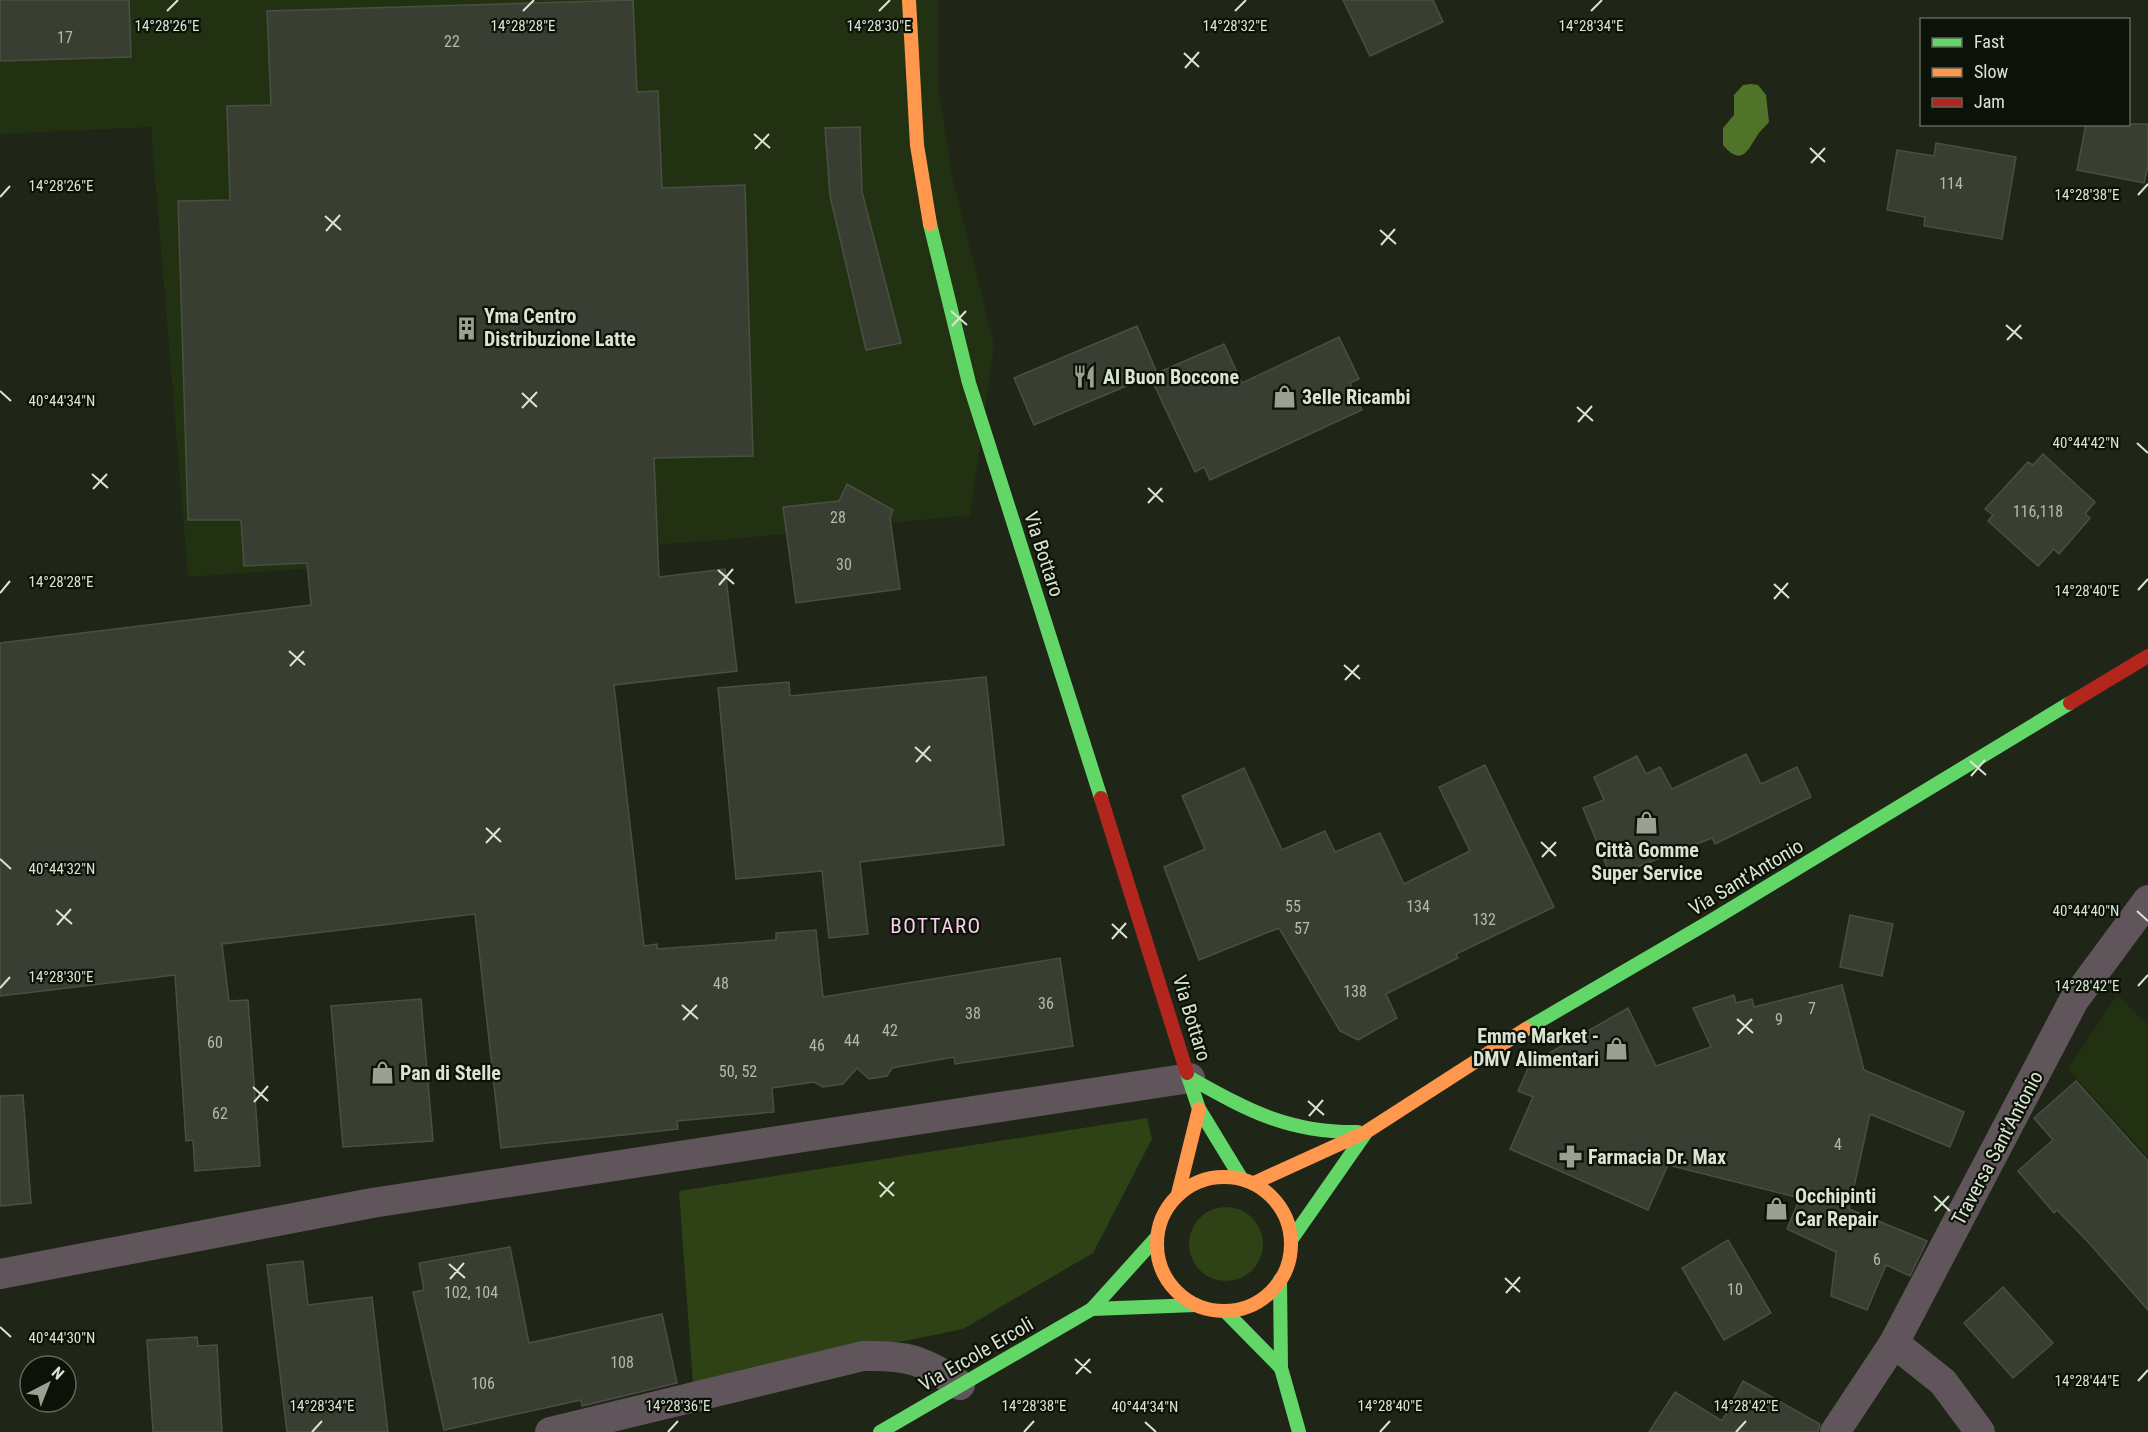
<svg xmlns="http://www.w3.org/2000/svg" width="2148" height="1432" font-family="'Roboto Condensed',sans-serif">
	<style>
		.built { fill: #223112 }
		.green { fill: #2e4216 }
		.water { fill: #517229 }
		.building { fill: #383f32; stroke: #495043; stroke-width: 1.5 }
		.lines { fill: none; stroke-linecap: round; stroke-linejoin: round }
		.street { stroke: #60555b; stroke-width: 30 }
		.fast { stroke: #63d668; stroke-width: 14 }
		.slow { stroke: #ff974d; stroke-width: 14 }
		.jam { stroke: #b3261e; stroke-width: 14 }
		.ticks { fill: none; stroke: #dae4d3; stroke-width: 2 }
		.labels { text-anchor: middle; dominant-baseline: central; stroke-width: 4.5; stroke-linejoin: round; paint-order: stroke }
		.number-label { font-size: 16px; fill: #b2bbab }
		.poi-label { font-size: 20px; font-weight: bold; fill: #dae4d3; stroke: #0c1207; text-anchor: start }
		.street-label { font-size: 20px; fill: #dae4d3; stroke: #0c1207 }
		.neighbourhood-label { font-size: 21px; letter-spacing: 1.5px; fill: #facfeb; stroke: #0c1207 }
		.ticks-label { font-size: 15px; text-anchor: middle; fill: #dae4d3; stroke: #0c1207; stroke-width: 4.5; stroke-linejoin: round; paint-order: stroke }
	</style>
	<rect width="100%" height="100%" fill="#1f2617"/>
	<g class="built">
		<polygon points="0,0 938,0 938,84 951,170 994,346 970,515 735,539 188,577 151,127 0,134"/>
		<polygon points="2117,995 2148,1025 2148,1157 2068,1069"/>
	</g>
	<g class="green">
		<polygon points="1147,1118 1152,1139 1093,1253 963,1329 693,1384 679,1191"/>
		<circle cx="1226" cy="1244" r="37"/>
	</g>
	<path class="water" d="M1751 84 1758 85 1766 95 1769 122C1766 126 1762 129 1759 133 1749 147 1743 169 1723 145V128L1734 115V95L1743 85Z"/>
	<g class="building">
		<polygon points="0,0 129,0 131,57 0,61"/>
		<polygon points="633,0 637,92 658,91 662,188 745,185 753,456 654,458 659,577 725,569 737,671 614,685 644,946 657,944 657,949 776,940 776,933 816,930 823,997 1060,958 1073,1046 955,1064 954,1057 892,1068 887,1076 869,1079 857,1068 843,1084 823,1087 814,1082 772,1088 774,1112 677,1121 678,1129 501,1148 475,914 222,944 229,1001 248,1000 260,1166 195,1171 193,1140 186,1141 175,975 0,996 0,643 311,605 307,563 244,566 241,520 188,520 178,201 230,200 227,106 271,105 267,11"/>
		<polygon points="1343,0 1433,0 1443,22 1370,56"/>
		<polygon points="2086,124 2148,124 2148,166 2144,183 2077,170"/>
		<polygon points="860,127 862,192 901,343 866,350 830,196 825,128"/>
		<polygon points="1936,143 2016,157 2002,239 1924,226 1925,217 1887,210 1897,150 1934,156"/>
		<polygon points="1137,326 1157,373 1224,344 1242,383 1339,337 1359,379 1350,383 1362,410 1210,480 1204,467 1195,472 1150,376 1034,425 1014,378"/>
		<polygon points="2043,454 2095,502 2085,514 2090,518 2059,554 2054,549 2038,566 1988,521 1993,515 1985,509 2028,462 2033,465"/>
		<polygon points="847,484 893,510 890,518 900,589 796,603 783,507 839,501"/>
		<polygon points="986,677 1004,845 860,862 868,934 829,938 822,871 736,879 718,688 789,682 790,696"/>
		<polygon points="1746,754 1761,784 1797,767 1811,797 1715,844 1712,838 1611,877 1583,808 1604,800 1594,777 1637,756 1646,774 1660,767 1672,789"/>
		<polygon points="1485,765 1554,907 1456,954 1458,958 1386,994 1397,1018 1358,1040 1340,1031 1279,928 1199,960 1164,867 1205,849 1182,796 1244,768 1282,850 1325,831 1335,852 1380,833 1404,884 1470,851 1439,787"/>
		<polygon points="1850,915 1893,924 1882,976 1840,967"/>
		<polygon points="1842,985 1864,1070 1964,1112 1950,1147 1870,1114 1849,1209 1927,1241 1910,1276 1886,1265 1867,1310 1831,1296 1836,1252 1787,1229 1800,1198 1668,1165 1648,1210 1510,1149 1533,1097 1518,1091 1530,1064 1628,1008 1656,1066 1711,1047 1693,1008 1734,995 1736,1003 1752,999 1754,1007"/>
		<polygon points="421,999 433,1141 343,1147 331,1006"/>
		<polygon points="2076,1081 2148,1161 2148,1310 2090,1244 2057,1210 2054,1213 2018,1171 2053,1140 2034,1118"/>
		<polygon points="23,1095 31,1203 0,1206 0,1096"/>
		<polygon points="1728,1240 1771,1313 1724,1340 1682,1268"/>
		<polygon points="510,1247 529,1343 662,1314 677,1383 582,1406 581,1400 444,1430 413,1292 424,1290 419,1263"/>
		<polygon points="303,1261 308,1305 372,1297 388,1432 287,1432 267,1265"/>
		<polygon points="2003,1287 2053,1343 2013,1378 1964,1323"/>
		<polygon points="197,1337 198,1346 217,1345 222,1432 153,1432 147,1340"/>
		<polygon points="1743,1381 1820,1424 1818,1432 1649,1432 1675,1392 1722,1421"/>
	</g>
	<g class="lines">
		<g class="street">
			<polyline points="0,1274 372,1203 1190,1078"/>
			<polyline points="1894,1343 1943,1382 1980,1432"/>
			<path d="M550 1432 863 1356C910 1355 921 1360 960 1385"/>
			<polyline points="1835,1432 1894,1343 2074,1000 2148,900"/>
		</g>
		<g class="fast">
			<polyline points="930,224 969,383 1101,798"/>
			<polyline points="1526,1029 1709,922 2070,703"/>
			<polyline points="1187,1073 1199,1109 1241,1178"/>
			<path d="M1190 1078C1249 1111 1289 1133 1358 1132"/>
			<polyline points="1291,1240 1365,1134"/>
			<polyline points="1280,1280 1281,1368 1299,1432"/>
			<polyline points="1092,1309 1196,1305"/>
			<polyline points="1225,1311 1281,1368"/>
			<polyline points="880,1432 1092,1309 1157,1237"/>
		</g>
		<g class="slow">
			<polyline points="909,0 917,145 930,224"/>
			<circle cx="1224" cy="1244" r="67"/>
			<polyline points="1254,1183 1366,1132 1526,1029"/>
			<polyline points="1178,1194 1199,1109"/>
		</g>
		<g class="jam">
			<polyline points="2070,703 2148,656"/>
			<polyline points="1101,798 1187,1073"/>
		</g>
	</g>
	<path class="ticks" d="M167 11 178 0M523 11 534 0M879 11 890 0M1235 11 1246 0M1591 11 1602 0M1184 53 1199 67M1185 68 1199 52M754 134 770 148M1810 148 1825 162M755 149 769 134M1811 163 1825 148M2138 195 2148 184M0 197 10 186M325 216 341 230M1380 230 1396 244M326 231 340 215M1381 245 1395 229M951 311 967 325M2006 325 2022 339M952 326 966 311M2007 340 2021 325M0 391 11 401M522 393 537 407M1577 407 1593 421M522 408 537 392M1578 422 1592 406M2137 443 2148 453M92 474 108 488M1148 488 1163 502M93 489 107 474M1148 503 1162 488M718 570 734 584M1774 584 1789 598M719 585 733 569M2138 590 2148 579M0 593 10 581M1774 599 1788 583M289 651 305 665M1344 665 1360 679M290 666 304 651M1345 680 1359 665M915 747 931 761M1970 761 1986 775M916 762 930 746M1971 776 1985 760M486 828 501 842M1541 842 1556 856M486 843 500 828M1542 857 1556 842M0 859 11 869M56 910 72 924M2137 911 2148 921M1112 924 1127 938M57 925 71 909M1112 939 1126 923M2138 986 2148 975M0 988 10 977M682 1005 698 1019M1737 1019 1753 1033M683 1020 697 1005M1738 1034 1752 1019M253 1087 268 1101M1308 1101 1324 1115M254 1102 268 1086M1309 1116 1323 1100M879 1182 894 1196M1934 1196 1950 1211M880 1197 894 1182M1935 1211 1949 1196M449 1264 465 1278M1505 1278 1520 1292M450 1279 464 1263M1506 1293 1520 1277M0 1327 11 1337M1075 1359 1091 1373M1076 1374 1090 1359M2138 1381 2148 1370M1145 1422 1156 1432M312 1432 322 1421M668 1432 678 1421M1024 1432 1034 1421M1380 1432 1390 1421M1736 1432 1746 1421"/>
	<defs>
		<symbol id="building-bare" viewBox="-9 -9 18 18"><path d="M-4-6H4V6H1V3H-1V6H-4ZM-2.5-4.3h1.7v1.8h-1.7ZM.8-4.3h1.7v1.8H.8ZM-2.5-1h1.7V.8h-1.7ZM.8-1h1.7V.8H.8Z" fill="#99a291" stroke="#0c1207" stroke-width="2.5" paint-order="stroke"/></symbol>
		<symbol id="restaurant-bare" viewBox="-9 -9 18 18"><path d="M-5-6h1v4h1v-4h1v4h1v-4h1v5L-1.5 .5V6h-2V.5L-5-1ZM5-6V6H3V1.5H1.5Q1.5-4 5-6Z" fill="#99a291" stroke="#0c1207" stroke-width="2.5" paint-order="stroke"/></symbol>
		<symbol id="shop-bare" viewBox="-9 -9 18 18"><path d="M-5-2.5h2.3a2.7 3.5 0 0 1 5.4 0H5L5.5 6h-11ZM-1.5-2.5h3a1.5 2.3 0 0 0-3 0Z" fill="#99a291" stroke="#0c1207" stroke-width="2.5" paint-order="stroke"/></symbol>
		<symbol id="pharmacy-bare" viewBox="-9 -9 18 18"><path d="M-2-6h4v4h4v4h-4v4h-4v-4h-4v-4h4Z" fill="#99a291" stroke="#0c1207" stroke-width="2.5" paint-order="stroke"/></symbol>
	</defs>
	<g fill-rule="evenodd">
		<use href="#building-bare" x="450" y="312" width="33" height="33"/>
		<use href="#restaurant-bare" x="1068" y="360" width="33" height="33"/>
		<use href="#shop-bare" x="1268" y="380" width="33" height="33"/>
		<use href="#shop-bare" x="1630" y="806" width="33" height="33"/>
		<use href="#shop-bare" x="1600" y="1032" width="33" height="33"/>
		<use href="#shop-bare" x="366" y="1056" width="33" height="33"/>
		<use href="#pharmacy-bare" x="1554" y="1140" width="33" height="33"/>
		<use href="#shop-bare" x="1760" y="1192" width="33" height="33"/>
	</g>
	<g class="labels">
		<g class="number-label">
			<text x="65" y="37">17</text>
			<text x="452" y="41">22</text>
			<text x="1951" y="183">114</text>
			<text x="2038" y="511">116,118</text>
			<text x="838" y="517">28</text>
			<text x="844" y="564">30</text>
			<text x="1293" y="906">55</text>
			<text x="1418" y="906">134</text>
			<text x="1484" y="919">132</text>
			<text x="1302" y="928">57</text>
			<text x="721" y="983">48</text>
			<text x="1355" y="991">138</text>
			<text x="1046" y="1003">36</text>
			<text x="1812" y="1008">7</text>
			<text x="973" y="1013">38</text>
			<text x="1779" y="1019">9</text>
			<text x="890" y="1030">42</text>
			<text x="852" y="1040">44</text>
			<text x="215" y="1042">60</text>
			<text x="817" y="1045">46</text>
			<text x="738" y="1071">50, 52</text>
			<text x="220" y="1113">62</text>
			<text x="1838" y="1144">4</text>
			<text x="1877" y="1259">6</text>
			<text x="1735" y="1289">10</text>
			<text x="471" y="1292">102, 104</text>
			<text x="622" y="1362">108</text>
			<text x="483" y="1383">106</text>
		</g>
		<g class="poi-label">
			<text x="484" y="316">Yma Centro<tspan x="484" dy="23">Distribuzione Latte</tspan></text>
			<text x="1103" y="377">Al Buon Boccone</text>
			<text x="1302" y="397">3elle Ricambi</text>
			<text x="1647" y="850" text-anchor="middle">Città Gomme<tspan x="1647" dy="23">Super Service</tspan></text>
			<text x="1599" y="1036" text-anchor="end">Emme Market -<tspan x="1599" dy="23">DMV Alimentari</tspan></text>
			<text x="400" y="1073">Pan di Stelle</text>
			<text x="1588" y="1157">Farmacia Dr. Max</text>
			<text x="1795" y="1196">Occhipinti<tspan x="1795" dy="23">Car Repair</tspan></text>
		</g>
		<g class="street-label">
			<text transform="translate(1044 554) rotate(72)">Via Bottaro</text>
			<text transform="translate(1746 877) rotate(-31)">Via Sant'Antonio</text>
			<text transform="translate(1192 1018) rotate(73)">Via Bottaro</text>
			<text transform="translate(1997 1148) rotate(-62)">Traversa Sant'Antonio</text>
			<text transform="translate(976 1354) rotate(-30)">Via Ercole Ercoli</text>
		</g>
		<g class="neighbourhood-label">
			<text x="936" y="926">BOTTARO</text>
		</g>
	</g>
	<g class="ticks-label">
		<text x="167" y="31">14°28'26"E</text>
		<text x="879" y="31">14°28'30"E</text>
		<text x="1235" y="31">14°28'32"E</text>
		<text x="1591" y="31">14°28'34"E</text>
		<text x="523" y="31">14°28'28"E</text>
		<text x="61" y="191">14°28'26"E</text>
		<text x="2087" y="200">14°28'38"E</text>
		<text x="62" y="406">40°44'34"N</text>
		<text x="2086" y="448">40°44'42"N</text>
		<text x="61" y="587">14°28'28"E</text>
		<text x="2087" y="596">14°28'40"E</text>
		<text x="62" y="874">40°44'32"N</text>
		<text x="2086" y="916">40°44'40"N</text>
		<text x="61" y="982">14°28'30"E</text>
		<text x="2087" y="991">14°28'42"E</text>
		<text x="62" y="1343">40°44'30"N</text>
		<text x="2087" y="1386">14°28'44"E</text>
		<text x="322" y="1411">14°28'34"E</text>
		<text x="678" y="1411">14°28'36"E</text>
		<text x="1034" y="1411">14°28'38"E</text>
		<text x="1390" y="1411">14°28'40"E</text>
		<text x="1746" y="1411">14°28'42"E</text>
		<text x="1145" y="1412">40°44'34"N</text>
	</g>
	<rect x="1920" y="18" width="210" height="108" fill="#0c1207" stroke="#5e6659" stroke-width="1.5"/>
	<rect x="1932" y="38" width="30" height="9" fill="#63d668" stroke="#5e6659" stroke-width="1.5"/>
	<text x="1974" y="48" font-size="18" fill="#dae4d3">Fast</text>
	<rect x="1932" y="68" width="30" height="9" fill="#ff974d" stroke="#5e6659" stroke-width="1.5"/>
	<text x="1974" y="78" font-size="18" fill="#dae4d3">Slow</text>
	<rect x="1932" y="98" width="30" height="9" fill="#b3261e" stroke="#5e6659" stroke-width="1.5"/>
	<text x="1974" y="108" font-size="18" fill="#dae4d3">Jam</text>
	<g transform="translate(48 1384) rotate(42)"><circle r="28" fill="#0c1207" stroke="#5e6659" stroke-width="1.5"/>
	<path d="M0-4.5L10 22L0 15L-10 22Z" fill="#99a291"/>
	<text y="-9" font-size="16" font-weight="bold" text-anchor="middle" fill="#dae4d3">N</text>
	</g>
</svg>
